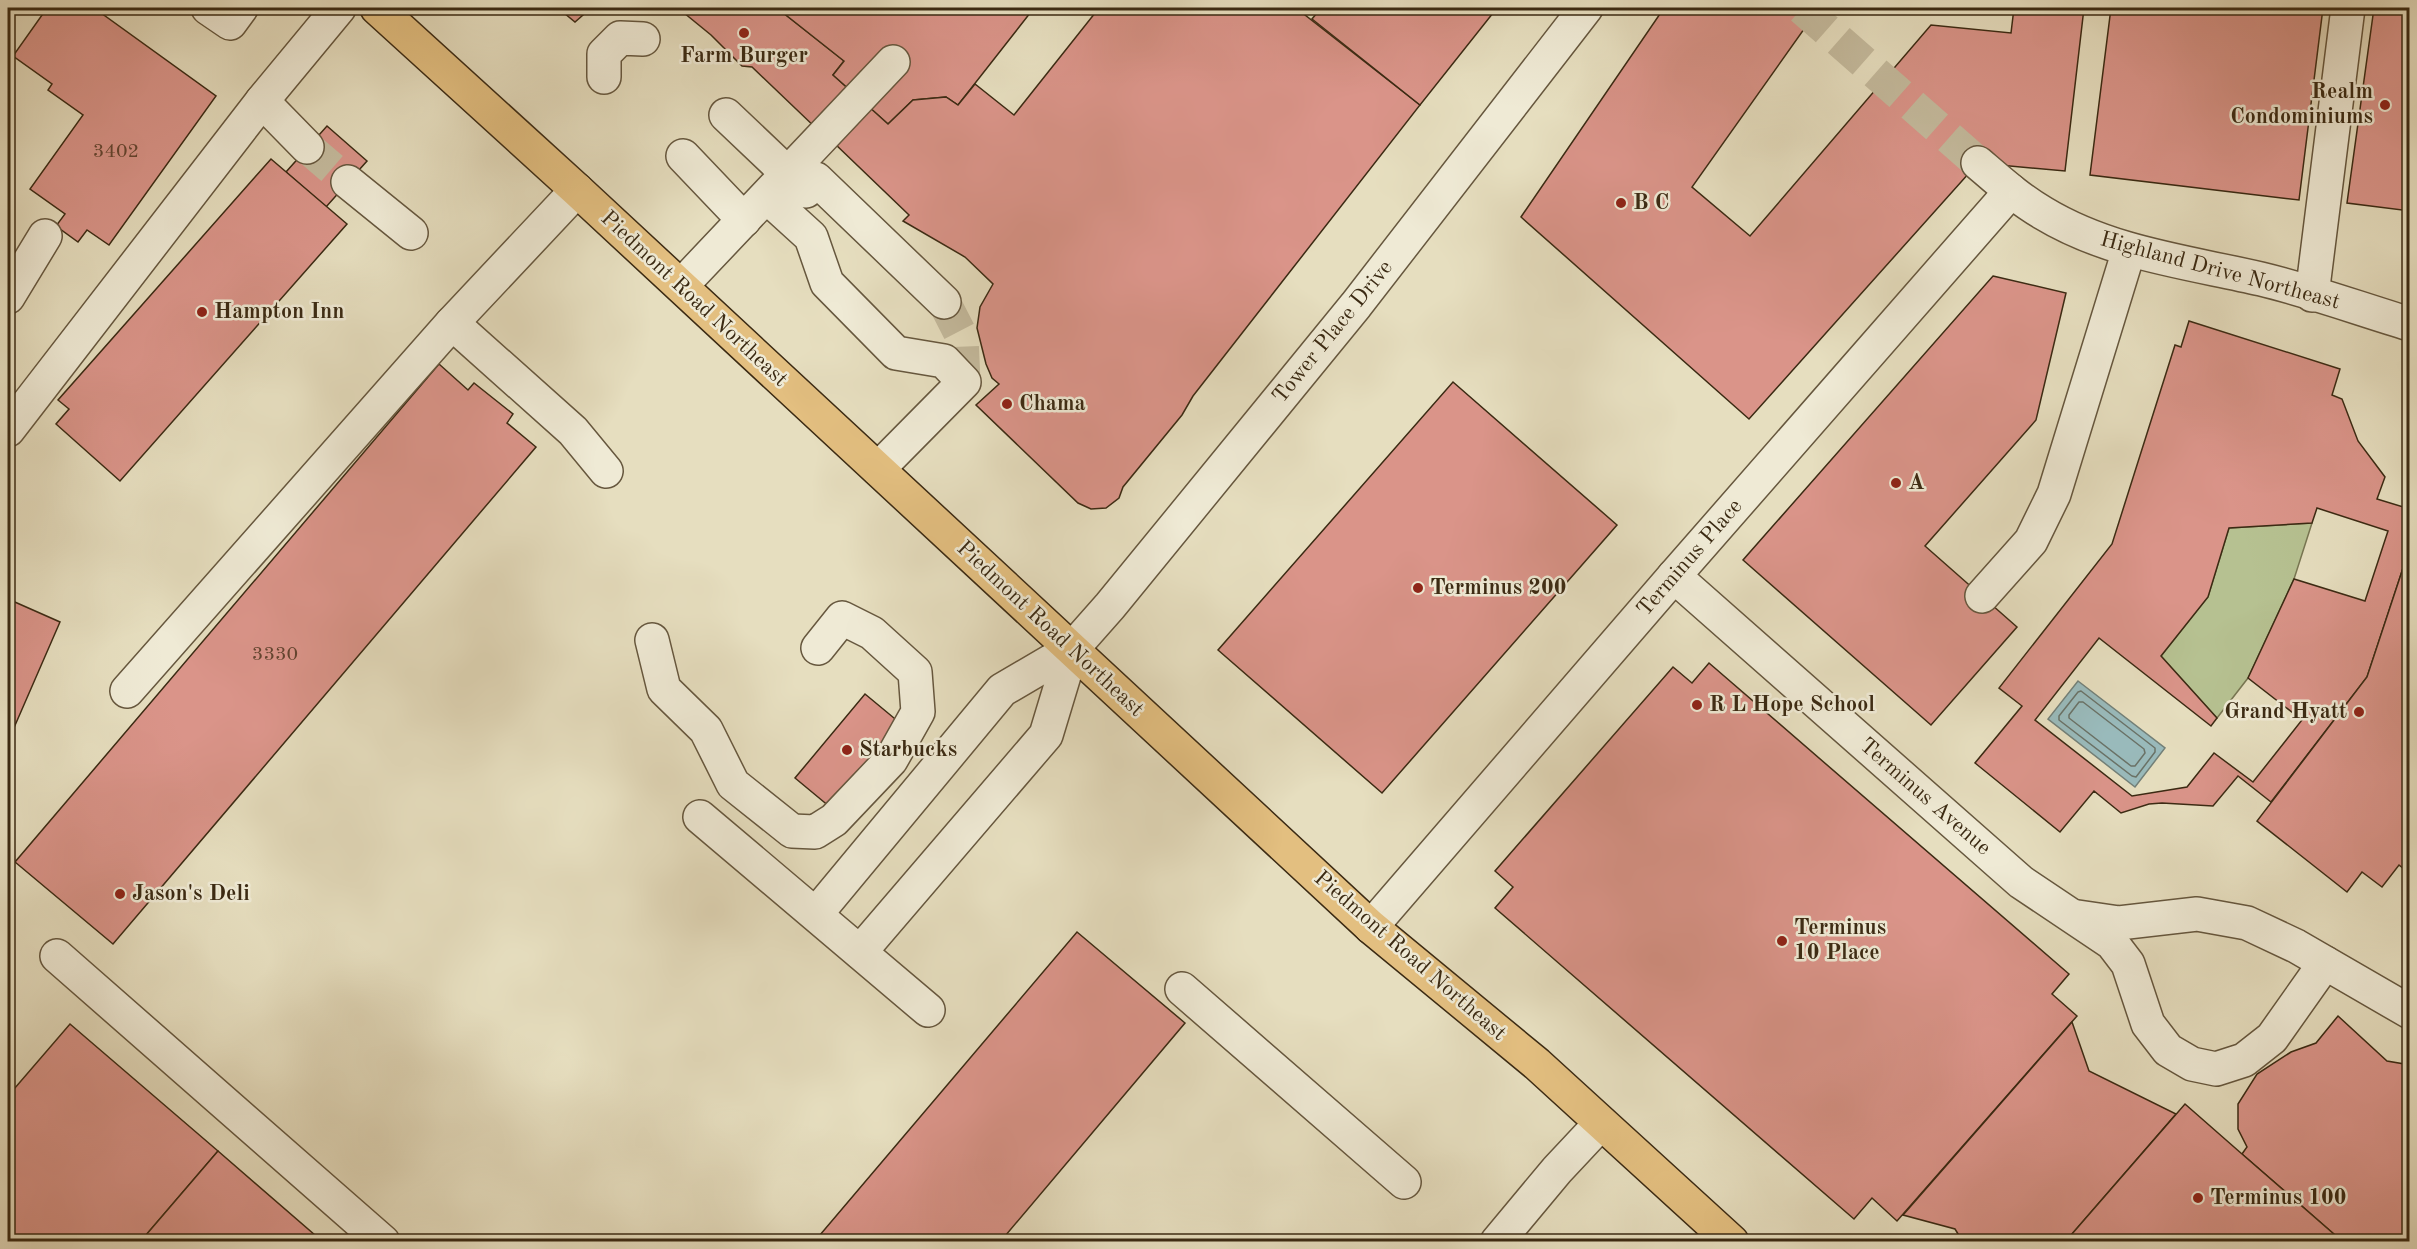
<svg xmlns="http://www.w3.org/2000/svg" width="2417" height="1249" font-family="'Old Standard TT',serif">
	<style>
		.green { fill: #b6c191; stroke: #787652; stroke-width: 1.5 }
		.water { fill: #99babb; stroke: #738078; stroke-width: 1.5 }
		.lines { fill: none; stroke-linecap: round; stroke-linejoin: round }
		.shore { stroke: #6a7267; stroke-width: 1.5 }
		.building { fill: #da9489; stroke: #3b2a13; stroke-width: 1.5; fill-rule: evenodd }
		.minor-tunnel { stroke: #c4ba9d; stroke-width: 33; stroke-dasharray: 33 16; stroke-linecap: butt }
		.minor-casing { stroke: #66573e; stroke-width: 36 }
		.major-casing { stroke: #3b2a13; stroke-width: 36 }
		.minor { stroke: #efead5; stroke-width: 33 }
		.major { stroke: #e3bf80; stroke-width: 33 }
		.poi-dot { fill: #8f2418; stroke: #efead5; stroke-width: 2 }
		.labels { text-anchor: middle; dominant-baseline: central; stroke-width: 5; stroke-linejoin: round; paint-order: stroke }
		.number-label { font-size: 20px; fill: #634430 }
		.poi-label { font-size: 22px; font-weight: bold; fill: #3b2a13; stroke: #efead5; text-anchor: start }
		.street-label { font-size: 22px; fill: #3b2a13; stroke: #efead5 }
	</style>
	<rect width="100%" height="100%" fill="#e6debf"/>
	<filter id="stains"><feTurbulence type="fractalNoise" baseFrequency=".00333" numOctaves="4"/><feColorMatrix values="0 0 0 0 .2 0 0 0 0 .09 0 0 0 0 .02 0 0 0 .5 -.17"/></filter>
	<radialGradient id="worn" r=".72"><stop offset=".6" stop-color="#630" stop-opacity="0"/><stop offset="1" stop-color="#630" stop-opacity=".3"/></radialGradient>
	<polygon class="green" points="2312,523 2294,579 2248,678 2217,718 2161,656 2208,597 2229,528"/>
	<polygon class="water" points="2078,681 2165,748 2135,787 2048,719"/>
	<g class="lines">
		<g class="shore">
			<polygon points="2081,691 2155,748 2155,752 2136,777 2132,776 2059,720 2059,716 2078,692"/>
			<polygon points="2079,702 2083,702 2144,749 2145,753 2135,766 2131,766 2069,718 2069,715"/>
		</g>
	</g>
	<g class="building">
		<polygon points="47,8 94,8 216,96 109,245 87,230 78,242 56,226 65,214 30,189 83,115 48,90 52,84 13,56"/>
		<polygon points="558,8 591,8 575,22"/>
		<polygon points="678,8 777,8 844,61 833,75 853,93 819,131 752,67 742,66 711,35"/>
		<polygon points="777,8 1034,8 958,105 946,97 913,100 888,124 833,75 844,61"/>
		<polygon points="1099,8 1296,8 1420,105 1193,396 1182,415 1123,487 1119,498 1106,508 1091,509 1078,503 976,405 999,384 992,378 986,364 977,328 980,307 993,284 965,257 903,221 909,215 833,142 868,106 888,124 913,100 946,97 958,105 975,84 1014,115"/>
		<polygon points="1321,8 1497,8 1420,105 1312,19"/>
		<polygon points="1664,8 1819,8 1692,187 1750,236 1931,25 2011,33 2014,8 2084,8 2065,171 1978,163 1749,419 1521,217"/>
		<polygon points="2111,8 2323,8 2299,200 2090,175"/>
		<polygon points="2374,8 2410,8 2410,211 2347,203"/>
		<polygon points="327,126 367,161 326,207 286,172"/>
		<polygon points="271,159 347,224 120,481 56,424 69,409 58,400"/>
		<polygon points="1993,276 2066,293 2036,420 1925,546 2017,627 1931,725 1743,560"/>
		<path d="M2189 321 2340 369 2332 395 2342 399 2358 441 2385 477 2377 499 2410 509V547L2367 677 2271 802 2238 776 2213 806 2162 803 2149 804 2121 813 2094 791 2060 832 1975 763 2022 706 1999 688 2112 544 2175 345 2181 347ZM2317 508 2388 531 2365 601 2294 579 2248 678 2302 720 2253 782 2214 753 2187 787 2132 796 2035 720 2099 638 2211 726 2217 718 2161 656 2208 597 2229 528 2312 523Z"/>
		<polygon points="439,364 468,390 474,383 513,414 507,423 536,447 113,944 15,862"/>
		<polygon points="1453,382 1617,525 1382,793 1218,650"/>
		<polygon points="2410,547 2410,874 2399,865 2382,887 2362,872 2347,892 2257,821 2367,677"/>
		<polygon points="8,599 60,622 13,730 8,727"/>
		<polygon points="1709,663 2069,974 2052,994 2077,1016 1897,1221 1872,1198 1854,1219 1495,908 1513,887 1495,871 1673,667 1692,683"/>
		<polygon points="865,694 900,723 830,807 795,778"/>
		<polygon points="1077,932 1185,1023 1000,1242 814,1242"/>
		<polygon points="2338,1016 2387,1061 2410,1065 2410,1232 2402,1242 2343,1242 2242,1154 2247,1147 2238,1129 2238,1104 2257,1074 2291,1052 2316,1043"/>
		<polygon points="2072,1022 2089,1071 2176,1114 2065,1242 1963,1242 1955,1229 1903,1215"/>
		<polygon points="70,1024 218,1151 140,1242 8,1242 8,1096"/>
		<polygon points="2185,1104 2242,1154 2343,1242 2065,1242"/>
		<polygon points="218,1151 323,1242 140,1242"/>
	</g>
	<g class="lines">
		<g class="minor-tunnel">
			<polyline points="1802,8 1978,163"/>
			<polyline points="307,147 348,182"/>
			<polyline points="944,302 962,337 964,382"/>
		</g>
		<defs>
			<g id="minor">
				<polyline points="208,8 230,23 241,8"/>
				<polyline points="604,77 604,54 620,38 643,39"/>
				<polyline points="262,101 307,147"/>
				<polyline points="726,115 806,191 816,179 944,302"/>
				<polyline points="683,156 744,220"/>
				<path d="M1978 163C1999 181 2019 199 2043 213 2109 253 2187 262 2261 279 2311 291 2360 309 2410 324"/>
				<polyline points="348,182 411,233"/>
				<polyline points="767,197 811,237 827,283 896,353 944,361 964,382 878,469"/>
				<polyline points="681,286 893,62"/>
				<polyline points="2312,295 2348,8"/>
				<polyline points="8,297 45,236"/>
				<polyline points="452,323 573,431 606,471"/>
				<polyline points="8,430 262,101 339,8"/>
				<polyline points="1674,576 2021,882 2112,943 2128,964 2148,1024 2168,1050 2192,1064 2216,1069 2244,1060 2272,1038 2325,963"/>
				<polyline points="1982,596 2031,541 2054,494 2129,250"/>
				<polyline points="652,640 664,689 706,730 733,784 792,831 815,832 834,820 891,760 918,712 915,672 872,633 842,618 818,648"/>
				<polyline points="127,691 452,323 577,190"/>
				<polyline points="700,817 928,1010"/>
				<polyline points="816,914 1002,690 1072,649 1110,606 1356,305 1586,8"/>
				<polyline points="2078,917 2119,923 2197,914 2247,923 2296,946 2410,1012"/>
				<polyline points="1371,927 1674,576 2011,191"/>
				<polyline points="860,952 1046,735 1072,649"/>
				<polyline points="57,956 383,1242"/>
				<polyline points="1182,989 1404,1182"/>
				<polyline points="1497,1242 1557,1170 1601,1123"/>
			</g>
			<polyline id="major" points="377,8 577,190 1371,927 1537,1064 1732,1242"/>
		</defs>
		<use href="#minor" class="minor-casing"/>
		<use href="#major" class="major-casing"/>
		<use href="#minor" class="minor"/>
		<use href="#major" class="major"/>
	</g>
	<g class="poi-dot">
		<circle cx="744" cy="33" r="6"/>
		<circle cx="2385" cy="105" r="6"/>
		<circle cx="1621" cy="203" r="6"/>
		<circle cx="202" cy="312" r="6"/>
		<circle cx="1007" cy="404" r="6"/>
		<circle cx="1896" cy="483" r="6"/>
		<circle cx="1418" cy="588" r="6"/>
		<circle cx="1697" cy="705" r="6"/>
		<circle cx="2359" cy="712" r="6"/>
		<circle cx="847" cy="750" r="6"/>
		<circle cx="120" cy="894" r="6"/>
		<circle cx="1782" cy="941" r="6"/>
		<circle cx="2198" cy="1198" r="6"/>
	</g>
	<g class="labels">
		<g class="number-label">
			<text x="116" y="152">3402</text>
			<text x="275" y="655">3330</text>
		</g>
		<g class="poi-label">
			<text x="744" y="56" text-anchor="middle">Farm Burger</text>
			<text x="2373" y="92" text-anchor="end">Realm<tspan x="2373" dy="25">Condominiums</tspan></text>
			<text x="1633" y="203">B C</text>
			<text x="214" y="312">Hampton Inn</text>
			<text x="1019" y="404">Chama</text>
			<text x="1908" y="483">A</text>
			<text x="1430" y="588">Terminus 200</text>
			<text x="1709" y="705">R L Hope School</text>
			<text x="2347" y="712" text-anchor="end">Grand Hyatt</text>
			<text x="859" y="750">Starbucks</text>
			<text x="132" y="894">Jason's Deli</text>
			<text x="1794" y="928">Terminus<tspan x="1794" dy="25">10 Place</tspan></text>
			<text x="2210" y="1198">Terminus 100</text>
		</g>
		<g class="street-label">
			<text transform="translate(2220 271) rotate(15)">Highland Drive Northeast</text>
			<text transform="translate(694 299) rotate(43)">Piedmont Road Northeast</text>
			<text transform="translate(1333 332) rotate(-51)">Tower Place Drive</text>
			<text transform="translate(1690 558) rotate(-49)">Terminus Place</text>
			<text transform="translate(1050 629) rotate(43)">Piedmont Road Northeast</text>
			<text transform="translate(1925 797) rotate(41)">Terminus Avenue</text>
			<text transform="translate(1410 956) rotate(41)">Piedmont Road Northeast</text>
		</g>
	</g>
	<rect width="2417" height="1249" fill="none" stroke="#e6debf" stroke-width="30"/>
	<rect x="9" y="9" width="2399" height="1231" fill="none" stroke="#3b2a13" stroke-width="3"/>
	<rect x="15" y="15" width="2387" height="1219" fill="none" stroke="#3b2a13" stroke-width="1.5"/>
	<rect width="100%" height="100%" filter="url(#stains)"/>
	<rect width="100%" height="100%" fill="url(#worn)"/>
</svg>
